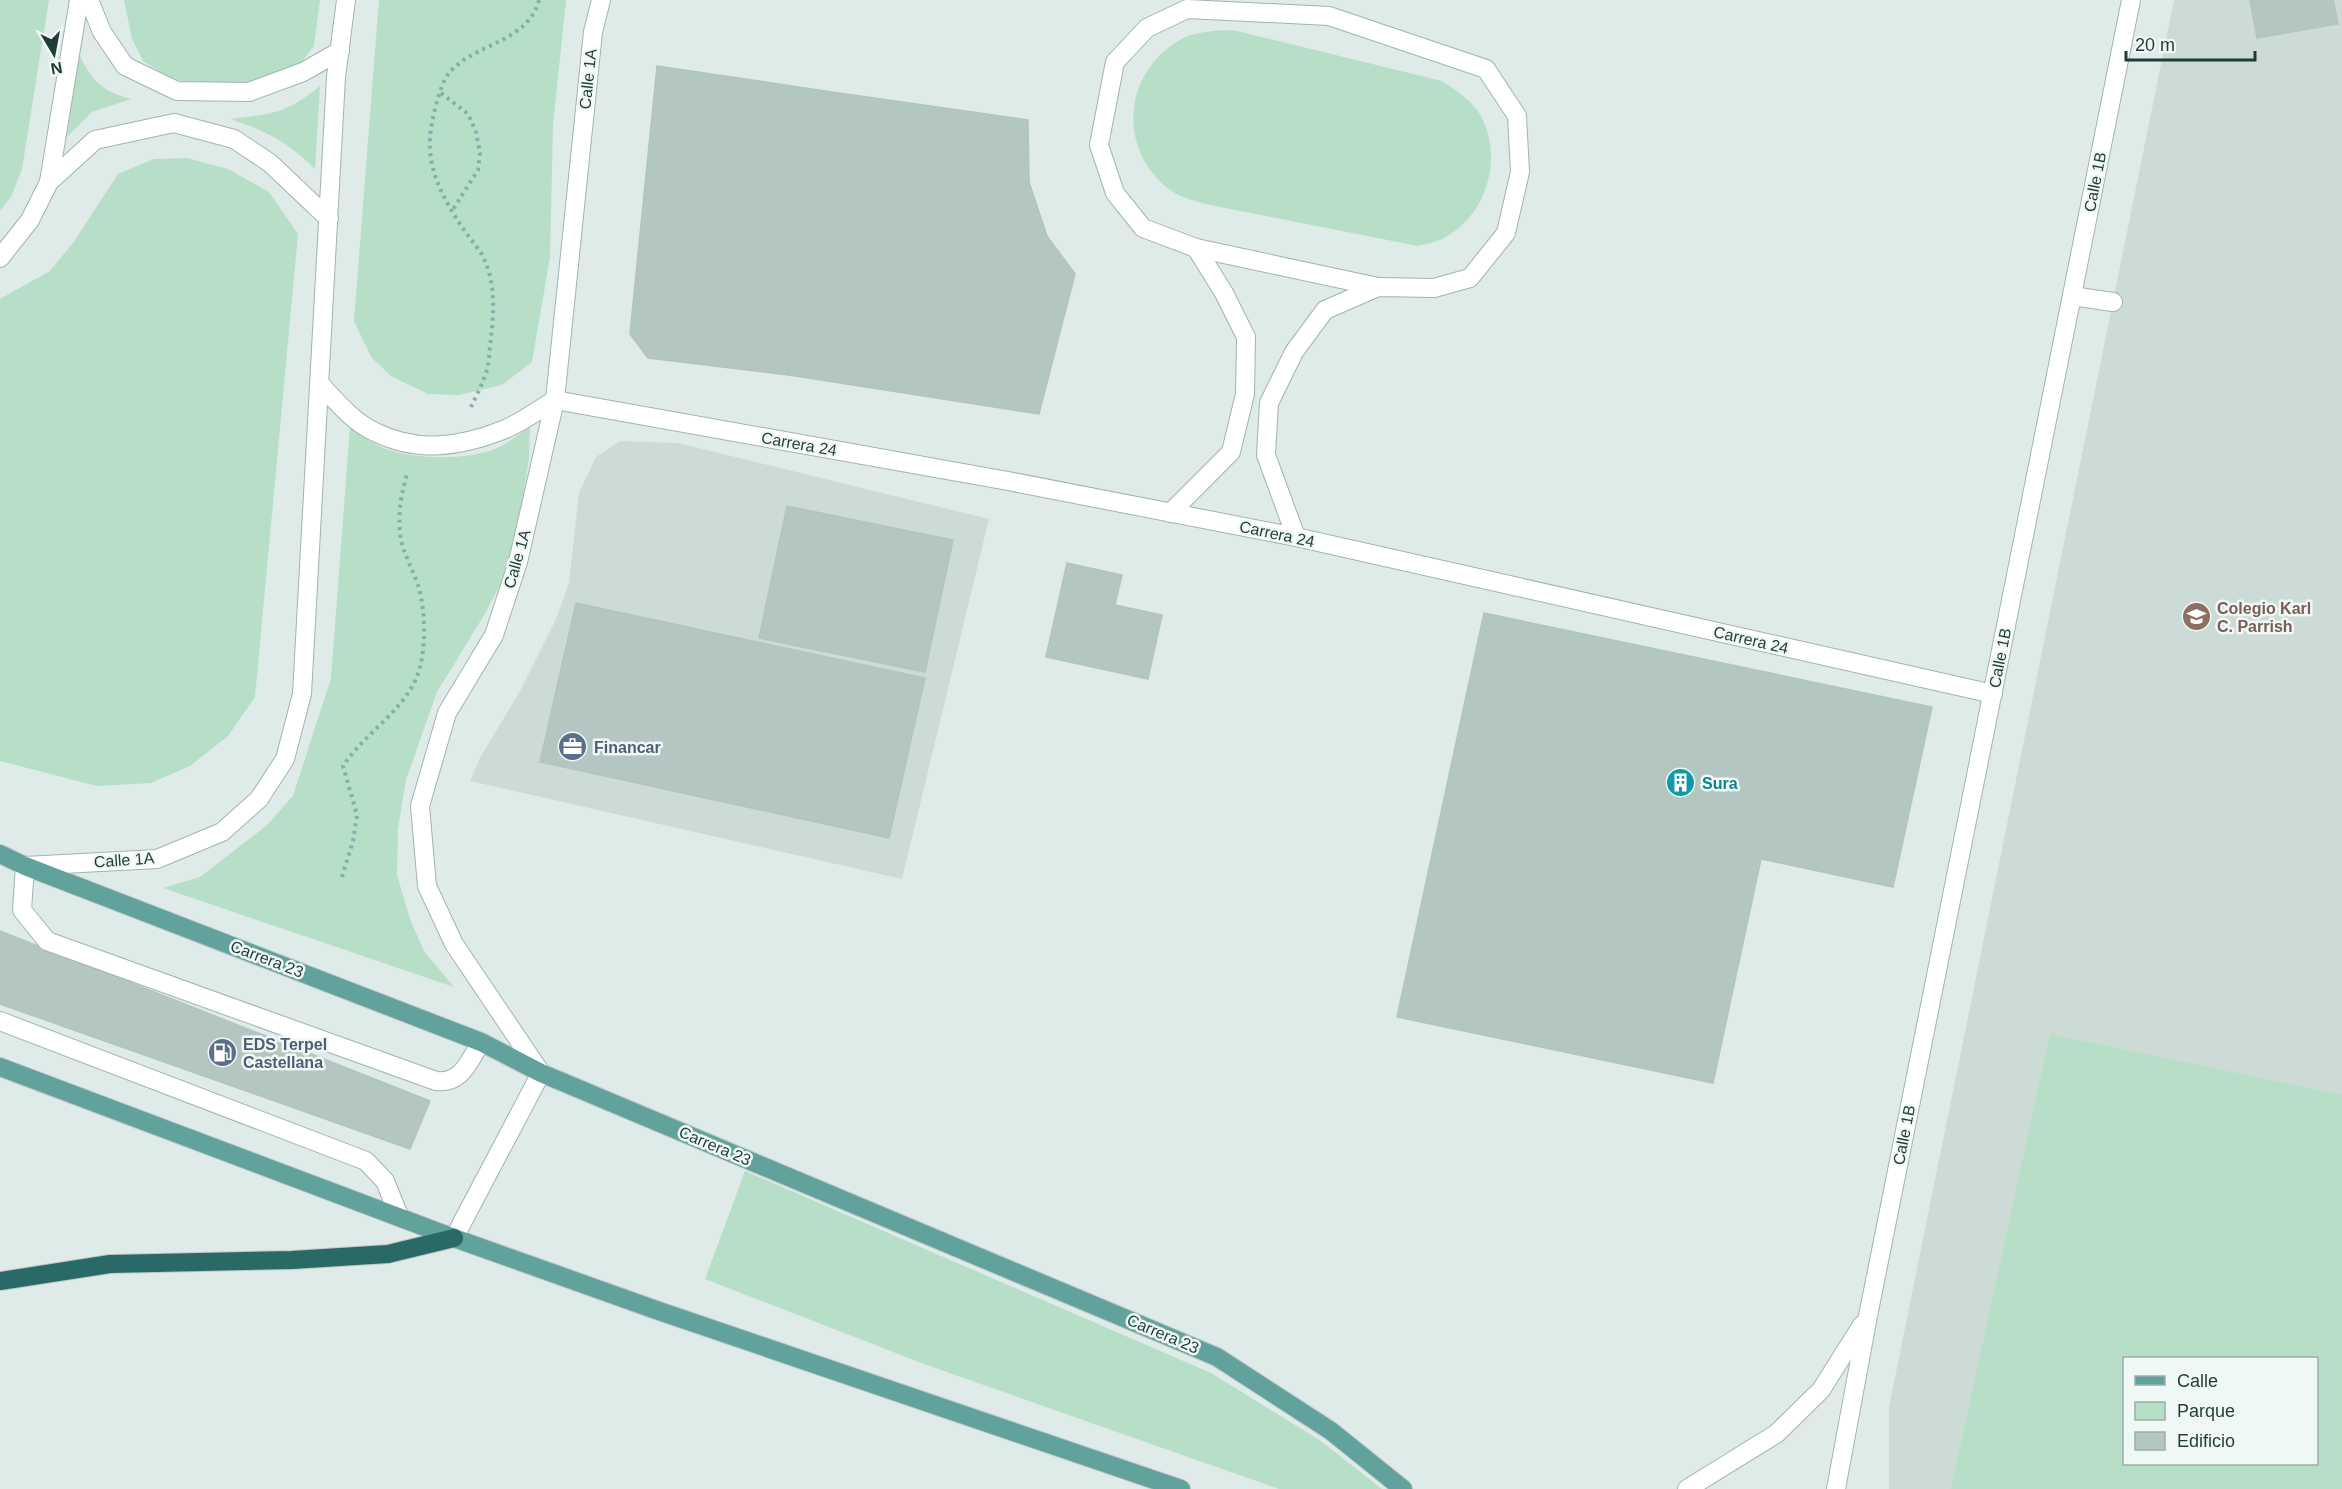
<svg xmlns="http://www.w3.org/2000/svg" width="2342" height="1489" font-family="Arial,sans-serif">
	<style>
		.built { fill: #cddbd7; fill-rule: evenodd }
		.green { fill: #b7dec7; fill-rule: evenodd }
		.building { fill: #b4c6c1; stroke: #b1c5c0; stroke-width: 1.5 }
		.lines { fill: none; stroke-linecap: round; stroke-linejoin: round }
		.minor-casing { stroke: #a2b3b0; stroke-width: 20 }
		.major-casing { stroke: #c0c8c8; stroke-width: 20 }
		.highway-casing { stroke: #c0c8c8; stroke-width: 20 }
		.path { stroke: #7eb1a9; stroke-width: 4; stroke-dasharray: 3 4.5; stroke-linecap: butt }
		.minor { stroke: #fff; stroke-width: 18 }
		.major { stroke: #61a39c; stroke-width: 18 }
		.highway { stroke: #2a6a66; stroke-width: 18 }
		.labels { text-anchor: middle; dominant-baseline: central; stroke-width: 5; stroke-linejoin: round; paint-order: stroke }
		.street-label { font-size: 16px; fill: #1f3c39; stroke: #f0f8f5 }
		.education-label { font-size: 16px; font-weight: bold; fill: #785e54; stroke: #f0f8f5; text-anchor: start }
		.service-label { font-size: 16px; font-weight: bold; fill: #4e5e75; stroke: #f0f8f5; text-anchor: start }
		.culture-label { font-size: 16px; font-weight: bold; fill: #0d838f; stroke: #f0f8f5; text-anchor: start }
	</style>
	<rect width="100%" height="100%" fill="#dfebe8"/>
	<g class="built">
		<path d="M2174 0H2342V1489H1889V1407ZM2124 1358H2316V1464H2124Z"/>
		<polygon points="620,441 678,443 989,519 902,879 470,781 480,758 519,693 556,619 569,583 579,493 596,457"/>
	</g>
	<g class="green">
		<polygon points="0,0 49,0 22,169 11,197 0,211"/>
		<polygon points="124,0 320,0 314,46 303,60 284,74 256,86 190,84 165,75 143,61 132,39"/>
		<polygon points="379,0 566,0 553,125 550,257 532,362 502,385 459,395 428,394 391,376 371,357 354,321"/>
		<path d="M1233 30 1442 81C1457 91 1473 101 1482 118 1503 160 1486 216 1444 238 1437 242 1426 244 1418 246L1205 204C1196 201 1183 198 1175 193 1119 157 1120 79 1175 43 1192 31 1213 31 1233 30Z"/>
		<path d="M78 52C91 80 101 91 131 99L92 112 67 137Z"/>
		<path d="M320 86 315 169C290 143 264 130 230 119 273 114 285 114 320 86Z"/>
		<polygon points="187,158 228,169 269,192 298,234 255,697 228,736 190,766 151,783 97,786 0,761 0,299 50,271 73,243 118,174 154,159"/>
		<path d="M350 427C359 433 368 440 377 445 405 460 465 461 495 449 507 444 519 434 530 427L529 458 519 524 505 575 486 612 437 692 406 780 398 829 397 875 410 919 424 951 454 987 163 888 200 877 266 826 293 796 331 678Z"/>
		<path d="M2050 1034 2342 1095V1489H1951ZM2124 1358H2316V1464H2124Z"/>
		<polygon points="745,1171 1211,1373 1321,1441 1382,1489 1279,1489 924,1364 705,1279"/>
	</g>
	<g class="building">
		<polygon points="2250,0 2333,0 2338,24 2257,38"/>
		<polygon points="657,66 853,95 788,375 648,358 630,334"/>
		<polygon points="853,95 1028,120 1029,182 1047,236 1075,274 1039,414 788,375"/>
		<polygon points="787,506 953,540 925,672 759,638"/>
		<polygon points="1067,563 1122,575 1115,605 1162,615 1148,679 1046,657"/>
		<polygon points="576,603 925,678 889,838 540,762"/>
		<polygon points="1484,613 1932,707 1893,887 1761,859 1713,1083 1397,1017"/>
		<polygon points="0,931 430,1101 410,1149 0,1004"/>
	</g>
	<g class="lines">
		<defs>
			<g id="minor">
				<polyline points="89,0 102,32 125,66 177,91 249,92 303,72 340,51"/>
				<path d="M346 0 336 77 302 694 285 759 259 799 222 832 157 859 25 866 22 910 47 941 436 1081C462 1084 469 1061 481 1042"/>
				<polyline points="49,182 95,140 174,123 234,139 270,163 329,219"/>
				<polyline points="1196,248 1378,287"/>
				<polyline points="0,258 30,220 49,182 79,0"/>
				<polyline points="2072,296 2113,302"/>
				<path d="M320 384C336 401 353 422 375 432 417 453 460 447 503 430 521 423 538 410 555 400L1008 481 1296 537 1993 694"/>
				<polyline points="1170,513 1231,452 1245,394 1246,337 1224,293 1196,248 1143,228 1115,193 1099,145 1115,62 1147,28 1187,9 1329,16 1486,69 1517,116 1520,172 1506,233 1470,278 1434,288 1378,287 1325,310 1294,352 1269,403 1266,455 1296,537"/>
				<polyline points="0,1021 366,1161 385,1181 399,1216"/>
				<polyline points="454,1238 541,1073 454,944 427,886 420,806 447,713 494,635 518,562 555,400 593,32 601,0"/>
				<polyline points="1687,1489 1776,1434 1821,1390 1862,1325"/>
				<polyline points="1836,1489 1868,1316 2131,0"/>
			</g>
			<g id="major">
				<polyline points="0,854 25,866 481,1042 541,1073 1217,1357 1331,1431 1403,1489"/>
				<polyline points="0,1067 454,1238 659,1311 1181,1489"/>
			</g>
			<polyline id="highway" points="0,1281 110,1264 292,1260 388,1254 454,1238"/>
		</defs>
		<use href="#minor" class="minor-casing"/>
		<use href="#major" class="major-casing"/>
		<use href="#highway" class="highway-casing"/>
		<g class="path">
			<polyline points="441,93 468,114 476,132 480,153 478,170 452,211"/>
			<path d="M471 407C476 396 482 385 486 373 489 365 489 355 490 346 494 314 497 282 481 253 475 244 468 236 462 227 444 200 428 171 430 138 431 122 439 86 449 73 474 43 528 43 539 0"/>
			<path d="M342 877 353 841 357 815 343 766C364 734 400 714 416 679 427 653 426 611 418 585 412 567 402 552 400 533 398 512 401 495 407 474"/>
		</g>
		<use href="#minor" class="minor"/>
		<use href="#major" class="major"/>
		<use href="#highway" class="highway"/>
	</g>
	<defs>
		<symbol id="school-disc" viewBox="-11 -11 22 22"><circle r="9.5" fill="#8d6e63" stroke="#f0f8f5"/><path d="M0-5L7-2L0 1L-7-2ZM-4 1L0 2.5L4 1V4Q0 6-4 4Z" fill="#fff"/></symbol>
		<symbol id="office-disc" viewBox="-11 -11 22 22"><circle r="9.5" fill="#5c6f8a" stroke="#f0f8f5"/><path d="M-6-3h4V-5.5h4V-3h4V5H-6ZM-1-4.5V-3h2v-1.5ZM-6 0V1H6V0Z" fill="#fff"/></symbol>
		<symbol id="building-disc" viewBox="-11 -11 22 22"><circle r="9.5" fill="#0f9aa8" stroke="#f0f8f5"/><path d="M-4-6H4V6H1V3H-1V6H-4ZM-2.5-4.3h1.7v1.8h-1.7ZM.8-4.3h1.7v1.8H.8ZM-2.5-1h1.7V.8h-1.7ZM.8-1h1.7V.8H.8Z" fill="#fff"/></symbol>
		<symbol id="fuel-disc" viewBox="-11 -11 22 22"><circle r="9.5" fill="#5c6f8a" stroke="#f0f8f5"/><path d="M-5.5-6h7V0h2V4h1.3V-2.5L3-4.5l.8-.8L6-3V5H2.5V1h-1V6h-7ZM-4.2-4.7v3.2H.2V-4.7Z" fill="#fff"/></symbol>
	</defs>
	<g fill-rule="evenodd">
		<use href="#school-disc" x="2180" y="600" width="33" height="33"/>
		<use href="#office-disc" x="556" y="730" width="33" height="33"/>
		<use href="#building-disc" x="1664" y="766" width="33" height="33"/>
		<use href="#fuel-disc" x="206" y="1036" width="33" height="33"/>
	</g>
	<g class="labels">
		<g class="street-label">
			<text transform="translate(588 79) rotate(-84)">Calle 1A</text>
			<text transform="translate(2095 182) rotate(-79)">Calle 1B</text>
			<text transform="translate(799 444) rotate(10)">Carrera 24</text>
			<text transform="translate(1277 534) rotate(12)">Carrera 24</text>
			<text transform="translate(517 559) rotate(-74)">Calle 1A</text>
			<text transform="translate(1751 640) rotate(13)">Carrera 24</text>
			<text transform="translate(2000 658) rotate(-79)">Calle 1B</text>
			<text transform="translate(124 860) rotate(-4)">Calle 1A</text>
			<text transform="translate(267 959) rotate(21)">Carrera 23</text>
			<text transform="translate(1904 1135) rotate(-79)">Calle 1B</text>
			<text transform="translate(715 1146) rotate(23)">Carrera 23</text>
			<text transform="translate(1163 1334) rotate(23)">Carrera 23</text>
		</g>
		<g class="education-label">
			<text x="2217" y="608">Colegio Karl<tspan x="2217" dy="18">C. Parrish</tspan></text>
		</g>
		<g class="service-label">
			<text x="594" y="747">Financar</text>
			<text x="243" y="1044">EDS Terpel<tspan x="243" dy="18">Castellana</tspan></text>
		</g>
		<g class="culture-label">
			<text x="1702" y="783">Sura</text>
		</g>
	</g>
	<rect x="2123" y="1357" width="195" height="108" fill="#f0f8f5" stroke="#9cadaa" stroke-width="1.5"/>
	<rect x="2135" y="1376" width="30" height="9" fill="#61a39c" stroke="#9cadaa" stroke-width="1.5"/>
	<text x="2177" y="1387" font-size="18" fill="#1f3c39">Calle</text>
	<rect x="2135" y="1402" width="30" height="18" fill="#b7dec7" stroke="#9cadaa" stroke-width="1.5"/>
	<text x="2177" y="1417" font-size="18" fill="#1f3c39">Parque</text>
	<rect x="2135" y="1432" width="30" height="18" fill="#b4c6c1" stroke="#9cadaa" stroke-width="1.5"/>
	<text x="2177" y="1447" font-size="18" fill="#1f3c39">Edificio</text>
	<g transform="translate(54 54) rotate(170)" stroke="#f0f8f5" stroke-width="4.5" paint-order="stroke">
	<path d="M0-4.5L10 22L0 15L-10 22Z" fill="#1f3c39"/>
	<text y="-9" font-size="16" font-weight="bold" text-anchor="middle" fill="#1f3c39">N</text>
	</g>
	<path d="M2126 51v9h129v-9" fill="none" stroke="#1f3c39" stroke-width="3"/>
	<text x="2135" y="51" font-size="18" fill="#1f3c39" stroke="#f0f8f5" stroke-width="4.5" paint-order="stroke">20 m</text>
</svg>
